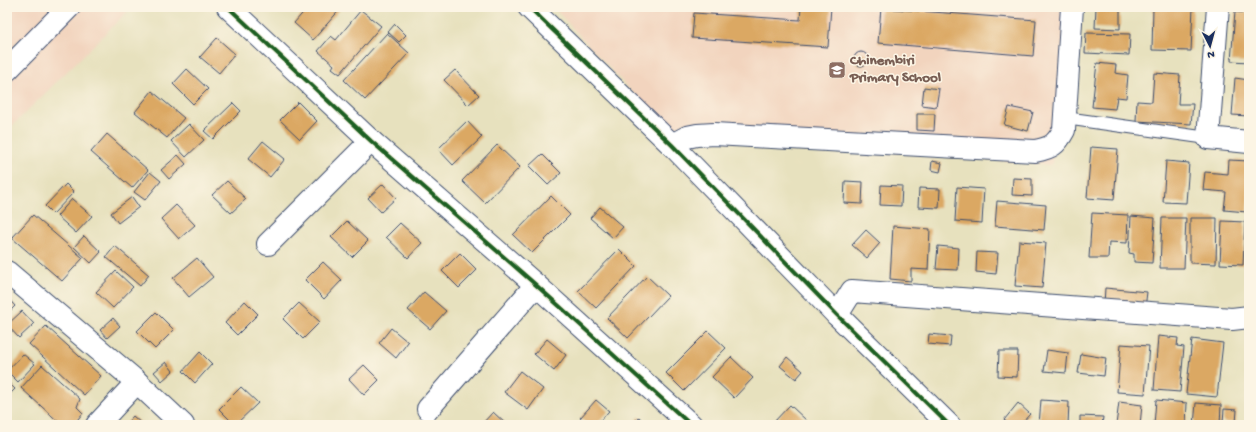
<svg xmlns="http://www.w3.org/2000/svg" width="1256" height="432" font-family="'Gochi Hand',sans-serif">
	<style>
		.built { fill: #f2d4be }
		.building { fill: #dba864 }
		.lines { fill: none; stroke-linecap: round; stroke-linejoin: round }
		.service-casing { stroke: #3a4a6c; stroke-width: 14 }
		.minor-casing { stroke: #3a4a6c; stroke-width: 24 }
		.tertiary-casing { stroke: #3a4a6c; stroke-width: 24 }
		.secondary-casing { stroke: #3a4a6c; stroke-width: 24 }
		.service { stroke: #fff; stroke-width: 12 }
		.minor { stroke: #fff; stroke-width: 22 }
		.tertiary { stroke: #fff; stroke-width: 22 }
		.secondary { stroke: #fff; stroke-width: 22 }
		.cycleway-casing { stroke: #fcf5e5; stroke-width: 6 }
		.cycleway { stroke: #1b5e20; stroke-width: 4 }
		.labels { text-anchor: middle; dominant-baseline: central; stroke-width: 3; stroke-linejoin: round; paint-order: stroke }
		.education-label { font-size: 15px; font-weight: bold; fill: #785e54; stroke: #fcf5e5; text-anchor: start }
	</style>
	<rect width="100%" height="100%" fill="#fcf5e5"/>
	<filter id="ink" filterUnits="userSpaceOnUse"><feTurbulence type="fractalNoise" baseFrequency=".025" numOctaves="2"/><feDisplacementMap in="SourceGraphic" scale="8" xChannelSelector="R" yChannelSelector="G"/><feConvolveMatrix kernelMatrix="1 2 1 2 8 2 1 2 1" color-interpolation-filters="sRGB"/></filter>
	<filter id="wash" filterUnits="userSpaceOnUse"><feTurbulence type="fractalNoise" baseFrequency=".012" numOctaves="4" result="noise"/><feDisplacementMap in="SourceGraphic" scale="16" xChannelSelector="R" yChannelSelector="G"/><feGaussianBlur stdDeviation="0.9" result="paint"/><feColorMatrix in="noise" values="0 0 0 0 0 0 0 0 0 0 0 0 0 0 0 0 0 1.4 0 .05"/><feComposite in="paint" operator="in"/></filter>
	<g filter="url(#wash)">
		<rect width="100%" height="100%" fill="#e7e1be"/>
		<g class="built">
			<polygon points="7,7 132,7 7,131"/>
			<polygon points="553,7 1070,7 1052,165 669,132"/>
		</g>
		<g id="blocks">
			<g class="building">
				<polygon points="308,7 342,7 313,40 294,23"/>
				<polygon points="801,7 831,7 828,47 692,38 694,13 800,20"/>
				<polygon points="1096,7 1120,7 1120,29 1095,28"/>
				<polygon points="1153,7 1193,7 1191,51 1152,50"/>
				<polygon points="881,8 1036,20 1033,56 878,43"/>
				<polygon points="361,10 381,26 340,74 332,68 334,65 318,51 331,36 336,40"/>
				<polygon points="1235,12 1249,13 1249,62 1231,61"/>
				<polygon points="395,24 406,35 399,42 388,32"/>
				<polygon points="387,33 409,53 365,100 344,80"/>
				<polygon points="1086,33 1130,34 1129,55 1085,53"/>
				<polygon points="217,38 235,54 219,73 200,57"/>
				<circle cx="861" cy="59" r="7"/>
				<polygon points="1097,63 1116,65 1115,73 1128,75 1126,98 1117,97 1115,109 1092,107"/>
				<polygon points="187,69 208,89 193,104 173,84"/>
				<polygon points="455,70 479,95 468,105 444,80"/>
				<polygon points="1154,73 1180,75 1178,104 1193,104 1191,124 1136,121 1137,101 1152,102"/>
				<polygon points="1235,78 1249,80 1248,89 1249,89 1249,116 1232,115"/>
				<polygon points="924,87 939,89 936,107 922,105"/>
				<polygon points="152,91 184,118 167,138 135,112"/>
				<polygon points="298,102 317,121 300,139 280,120"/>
				<polygon points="233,103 241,111 213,139 204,131"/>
				<polygon points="1009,107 1033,112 1028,131 1004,125"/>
				<polygon points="917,114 935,114 934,131 917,130"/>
				<polygon points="467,121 482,137 453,165 438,149"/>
				<polygon points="189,124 204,140 186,157 171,141"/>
				<polygon points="107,134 148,170 132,188 91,152"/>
				<polygon points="263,141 285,159 270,177 248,159"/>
				<polygon points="497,145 520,167 485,203 462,181"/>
				<polygon points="1091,147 1118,149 1114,200 1087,198"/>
				<polygon points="542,154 561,173 548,185 529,166"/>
				<polygon points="178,155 186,164 169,179 161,170"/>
				<polygon points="1229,160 1249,161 1249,185 1247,212 1224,210 1226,192 1203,190 1205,172 1228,174"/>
				<polygon points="932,161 942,163 940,172 931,170"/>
				<polygon points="1166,161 1189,163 1186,203 1163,202"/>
				<polygon points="150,172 161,181 145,200 134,192"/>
				<polygon points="1013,178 1032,179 1032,196 1012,195"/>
				<polygon points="227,181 246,199 231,213 212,195"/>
				<polygon points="845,181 863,182 862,204 844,203"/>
				<polygon points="66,184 74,192 53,214 45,206"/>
				<polygon points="383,184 396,198 381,212 368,198"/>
				<polygon points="881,185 902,186 901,206 880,205"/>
				<polygon points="957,187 984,189 982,223 955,221"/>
				<polygon points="919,188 940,189 939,208 918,207"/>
				<polygon points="551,196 570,215 532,253 513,235"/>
				<polygon points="132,197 139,207 118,223 111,213"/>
				<polygon points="72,199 92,216 76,233 57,216"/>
				<polygon points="997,201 1046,205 1044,230 995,226"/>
				<polygon points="176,205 195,225 179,239 161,219"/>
				<polygon points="600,207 623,227 613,238 590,218"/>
				<polygon points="1092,213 1128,215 1127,243 1109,242 1108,258 1089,258"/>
				<polygon points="33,215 83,258 62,281 12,238"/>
				<polygon points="1131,216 1155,218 1152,263 1134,262 1134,254 1129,253"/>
				<polygon points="1162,218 1186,218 1184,268 1160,268"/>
				<polygon points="1190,218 1217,218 1216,264 1190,263"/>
				<polygon points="347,221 368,241 352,257 331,237"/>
				<polygon points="1222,221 1245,222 1243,265 1220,264"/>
				<polygon points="400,223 422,243 408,258 386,237"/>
				<polygon points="893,226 930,229 928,270 911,269 911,281 890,279"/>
				<polygon points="866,230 880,243 867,258 852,245"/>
				<polygon points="84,236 101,252 91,263 74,247"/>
				<polygon points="1019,241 1046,243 1042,288 1015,286"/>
				<polygon points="115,246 149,275 140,286 106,257"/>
				<polygon points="938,246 959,248 958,270 936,269"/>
				<polygon points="619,249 636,266 596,308 578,291"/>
				<polygon points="977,252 998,253 996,274 976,272"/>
				<polygon points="460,253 477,270 459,288 442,271"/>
				<polygon points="197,258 213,277 189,297 173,278"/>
				<polygon points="323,262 342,280 324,299 305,280"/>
				<polygon points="116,271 133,287 113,308 96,292"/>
				<polygon points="647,276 668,296 628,338 607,318"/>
				<polygon points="1105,288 1147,292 1145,308 1104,304"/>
				<polygon points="424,292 446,311 430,329 408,310"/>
				<polygon points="7,297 15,306 7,314"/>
				<polygon points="245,301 258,314 237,335 225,323"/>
				<polygon points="299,303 320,322 303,339 283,319"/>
				<polygon points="22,311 34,324 19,338 7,325"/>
				<polygon points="156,312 174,330 155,349 137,331"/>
				<polygon points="113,318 120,326 107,338 100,330"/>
				<polygon points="46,326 101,376 84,395 29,344"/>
				<polygon points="391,328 408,342 396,358 379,343"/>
				<polygon points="708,331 726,348 684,391 666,373"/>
				<polygon points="929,334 951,336 950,346 928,344"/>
				<polygon points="1158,336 1178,338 1177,346 1184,347 1180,392 1154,390"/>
				<polygon points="547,339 566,355 554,371 534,354"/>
				<polygon points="1192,339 1223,343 1217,397 1186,394"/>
				<polygon points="1121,344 1149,346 1145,394 1117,392"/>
				<polygon points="1047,350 1068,353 1066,373 1044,371"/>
				<polygon points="999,351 1018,351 1017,377 998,376"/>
				<polygon points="200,352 212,364 195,383 183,371"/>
				<polygon points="23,354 35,364 18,382 7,371"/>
				<polygon points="1081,354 1106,358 1104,376 1078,373"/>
				<polygon points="731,357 753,378 734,398 712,377"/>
				<polygon points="787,357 803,371 796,379 780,366"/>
				<polygon points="166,362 173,371 162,381 154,372"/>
				<polygon points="42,365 80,399 77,407 83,413 73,425 62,425 21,388"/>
				<polygon points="364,365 379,380 364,395 349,379"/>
				<polygon points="520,371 543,389 528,410 504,392"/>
				<polygon points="7,381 15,389 7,397"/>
				<polygon points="241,387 258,403 235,425 219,409"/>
				<polygon points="596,400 609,411 596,425 588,425 580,418"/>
				<polygon points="1041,400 1069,402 1068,425 1039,425"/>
				<polygon points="1156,400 1187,403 1186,425 1154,425"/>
				<polygon points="1119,402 1142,405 1140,425 1116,425"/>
				<polygon points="1018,403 1030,414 1020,425 1010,425 1004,420"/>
				<polygon points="1196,403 1221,405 1220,425 1194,425"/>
				<polygon points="790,405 807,421 803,425 771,425"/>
				<polygon points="1224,409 1237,410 1236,423 1223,422"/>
				<polygon points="493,412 507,425 481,425"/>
				<polygon points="133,416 143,425 125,425"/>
				<polygon points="1080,416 1103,417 1102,425 1080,425"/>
				<polygon points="639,417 647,425 631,425"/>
			</g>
		</g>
	</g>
	<g filter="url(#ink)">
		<use href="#blocks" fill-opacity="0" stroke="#3a4a6c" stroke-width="1"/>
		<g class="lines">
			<defs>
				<polyline id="service" points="1065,118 1208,138"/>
				<g id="minor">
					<polyline points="228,7 371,141 536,285 691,425"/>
					<polyline points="1218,7 1208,138 1249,142"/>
					<path d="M672 145 687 137 697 135 714 134 1035 151C1051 148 1056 145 1064 130L1072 7"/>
					<polyline points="268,244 371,141"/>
					<polyline points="7,272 137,382 183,425"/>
					<polyline points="837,315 852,291 1232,319 1249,317"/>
					<polyline points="428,409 536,285"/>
					<polyline points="97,425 137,382"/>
				</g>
				<polyline id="tertiary" points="529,7 672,145 837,315 949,425"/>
				<polyline id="secondary" points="7,70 69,7"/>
			</defs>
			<use href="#service" class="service-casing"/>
			<use href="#minor" class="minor-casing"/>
			<use href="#tertiary" class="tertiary-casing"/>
			<use href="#secondary" class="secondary-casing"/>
			<use href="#service" class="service"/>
			<use href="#minor" class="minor"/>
			<use href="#tertiary" class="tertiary"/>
			<use href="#secondary" class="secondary"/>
			<defs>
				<g id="cycleway">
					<polyline points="228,7 371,141 536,285 691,425"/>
					<polyline points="529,7 672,145 837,315 949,425"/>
				</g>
			</defs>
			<use href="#cycleway" class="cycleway-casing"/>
			<use href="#cycleway" class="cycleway"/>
		</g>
	</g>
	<defs>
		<symbol id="school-square" viewBox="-11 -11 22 22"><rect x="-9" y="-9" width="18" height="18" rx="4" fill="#8d6e63" stroke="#fcf5e5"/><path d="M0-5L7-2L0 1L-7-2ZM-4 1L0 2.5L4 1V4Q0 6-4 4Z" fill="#fff"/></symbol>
	</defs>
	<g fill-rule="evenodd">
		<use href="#school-square" x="827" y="60" width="20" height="20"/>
	</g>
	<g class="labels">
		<g class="education-label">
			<text x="850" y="61">Chinembiri<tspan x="850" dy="17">Primary School</tspan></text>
		</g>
	</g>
	<rect width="1256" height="432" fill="none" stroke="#fcf5e5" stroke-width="24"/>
	<g transform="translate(1210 46) rotate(174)" stroke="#fcf5e5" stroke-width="3" paint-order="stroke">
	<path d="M0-3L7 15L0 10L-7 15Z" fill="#1b2f5e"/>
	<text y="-6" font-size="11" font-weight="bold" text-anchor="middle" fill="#1b2f5e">N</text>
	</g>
</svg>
